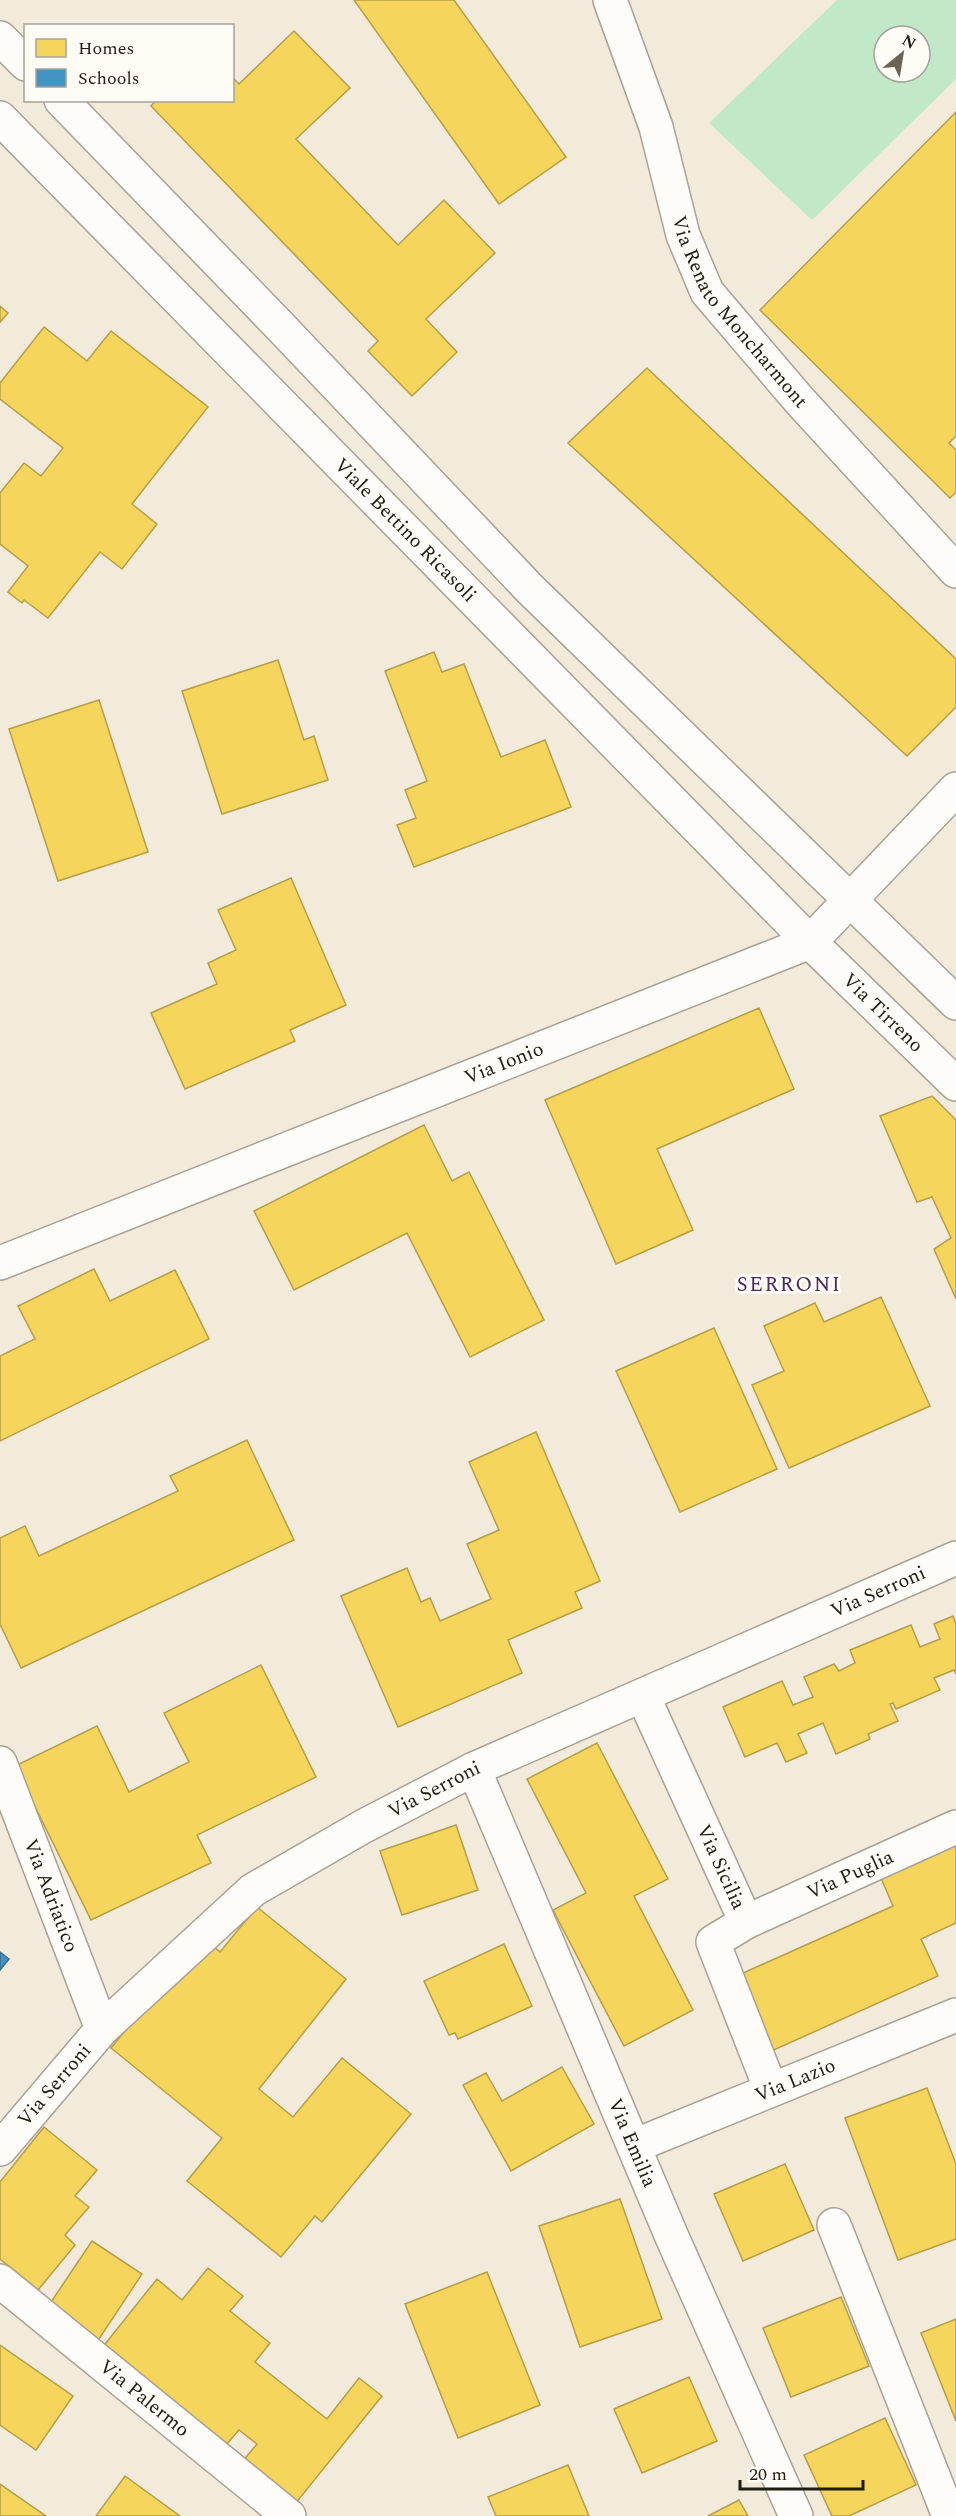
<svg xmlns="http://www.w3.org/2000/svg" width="956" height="2516" font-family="Spectral,serif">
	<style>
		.green { fill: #c1e8c8; fill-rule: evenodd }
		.homes { fill: #f6d55c; stroke: #b69e46; stroke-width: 1.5 }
		.schools { fill: #4393c3; stroke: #396f8e; stroke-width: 1.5 }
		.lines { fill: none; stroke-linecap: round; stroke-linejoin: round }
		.minor-casing { stroke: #a8a195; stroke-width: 36 }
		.minor { stroke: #fdfcf9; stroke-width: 33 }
		.labels { text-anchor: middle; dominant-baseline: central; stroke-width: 6; stroke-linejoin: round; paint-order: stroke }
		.street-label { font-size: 20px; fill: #211c12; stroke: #fffcf6 }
		.neighbourhood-label { font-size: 21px; letter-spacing: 1.5px; fill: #4f2b63; stroke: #fffcf6 }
	</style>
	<rect width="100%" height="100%" fill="#f2eada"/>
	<path class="green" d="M837 0H956V79L812 220 709 123ZM884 36H920V72H884Z"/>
	<g class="homes">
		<polygon points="354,0 454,0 566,157 499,204"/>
		<polygon points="294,31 350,88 296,139 398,245 444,200 495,253 426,319 457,352 412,396 368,351 378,341 151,106 156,100 232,100 232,77 239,84"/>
		<polygon points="956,112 956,436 949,443 956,450 956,492 950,498 760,310"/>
		<polygon points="0,306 8,313 0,322"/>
		<polygon points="44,327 87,361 111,331 208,407 132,504 157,524 122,569 100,552 48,618 24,600 22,603 8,592 28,566 0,544 0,493 24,463 41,476 63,448 0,399 0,383"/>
		<polygon points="647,368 956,659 956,707 907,756 568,443"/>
		<polygon points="434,652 442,672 464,664 501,757 545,740 571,807 414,867 397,825 416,818 405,790 427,781 385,671"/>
		<polygon points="278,660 304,740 314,736 328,780 222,814 182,691"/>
		<polygon points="99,700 148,852 58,881 9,729"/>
		<polygon points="291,878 346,1005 290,1030 295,1041 185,1089 151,1013 217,984 208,963 236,950 218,910"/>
		<polygon points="759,1008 794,1089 657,1149 693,1230 616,1264 545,1100"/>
		<polygon points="932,1096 956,1120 956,1299 934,1249 951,1238 932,1197 917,1202 880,1116"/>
		<polygon points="424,1125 452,1181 469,1172 544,1320 470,1357 407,1233 294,1290 254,1211"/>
		<polygon points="94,1269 110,1301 175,1270 209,1339 0,1441 0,1356 35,1339 18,1306"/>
		<polygon points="881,1297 930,1406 789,1468 752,1385 784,1371 764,1326 815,1303 824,1322"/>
		<polygon points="714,1328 777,1469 680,1512 616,1371"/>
		<polygon points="536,1432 600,1581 575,1592 582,1608 508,1640 522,1673 398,1727 341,1596 407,1568 421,1602 430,1598 440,1621 491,1599 467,1544 499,1530 469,1462"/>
		<polygon points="247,1440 294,1540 21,1668 0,1624 0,1538 25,1526 39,1556 178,1491 170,1476"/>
		<polygon points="953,1616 956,1624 956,1674 954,1670 934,1678 940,1690 896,1709 893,1703 890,1704 898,1721 868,1734 870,1739 836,1754 823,1723 798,1734 807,1753 786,1762 777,1743 745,1757 723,1707 782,1681 793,1705 813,1697 804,1677 834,1664 839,1671 855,1663 850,1650 911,1625 920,1647 940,1639 934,1624"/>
		<polygon points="261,1665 316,1777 197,1835 211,1863 91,1920 15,1766 97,1726 129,1792 189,1762 164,1713"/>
		<polygon points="597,1743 668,1879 634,1896 693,2010 624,2046 553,1910 586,1893 527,1779"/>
		<polygon points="456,1825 478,1890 402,1915 380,1851"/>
		<polygon points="956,1836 956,1923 921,1939 938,1976 767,2053 732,1978 893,1906 878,1871"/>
		<polygon points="257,1907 346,1979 259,2089 293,2117 342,2058 411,2114 322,2222 315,2216 281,2257 187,2181 222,2138 111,2048 183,1960 193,1968 212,1945 220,1952"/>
		<polygon points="504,1944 532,2006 458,2039 455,2033 449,2035 424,1981"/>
		<polygon points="562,2067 594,2124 511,2171 463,2085 486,2073 502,2101"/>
		<polygon points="927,2088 956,2164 956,2239 898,2260 845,2118"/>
		<polygon points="44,2127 97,2170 75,2196 89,2207 65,2235 75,2245 38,2290 0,2259 0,2182"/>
		<polygon points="785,2164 814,2230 743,2261 714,2194"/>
		<polygon points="620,2199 662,2319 580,2347 539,2226"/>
		<polygon points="92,2241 142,2274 99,2339 49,2305"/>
		<polygon points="208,2268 243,2296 230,2311 270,2343 255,2362 327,2419 359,2378 382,2396 295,2504 242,2462 257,2444 239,2430 225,2446 102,2348 157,2279 182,2300"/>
		<polygon points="487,2272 540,2405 458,2438 405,2304"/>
		<polygon points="841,2297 869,2366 791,2397 763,2328"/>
		<polygon points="956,2319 956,2421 921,2333"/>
		<polygon points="0,2345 73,2396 36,2450 0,2425"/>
		<polygon points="689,2377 717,2441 642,2473 614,2409"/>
		<polygon points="885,2418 916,2485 849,2516 832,2516 804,2455"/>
		<polygon points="568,2465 589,2516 496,2516 488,2497"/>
		<polygon points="125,2476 180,2516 96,2516"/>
		<polygon points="0,2484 46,2516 0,2516"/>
		<polygon points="739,2500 748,2516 708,2516"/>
	</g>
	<polygon class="schools" points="0,1952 9,1959 0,1970"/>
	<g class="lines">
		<defs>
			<g id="minor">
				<path id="s1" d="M610 0 656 127 683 235 707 292 800 401 956 571"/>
				<polyline points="0,38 26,64"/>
				<polyline points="61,100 277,323 530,589 956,1003"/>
				<path id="s2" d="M0 118 810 942 956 1084"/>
				<path id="s3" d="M0 1263 810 942 956 789"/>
				<path id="s4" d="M643 1696 746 1922"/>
				<path id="s5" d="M0 1763 102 2029"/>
				<path id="s6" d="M474 1769 672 2237 796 2516"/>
				<path id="s7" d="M771 2090 713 1942 746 1922 956 1827"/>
				<path id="s8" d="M634 2146 956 2015"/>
				<path id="s9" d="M0 2149 102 2029 253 1890 364 1826 474 1769 956 1558"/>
				<polyline points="834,2225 949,2516"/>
				<path id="s10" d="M0 2281 289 2516"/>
			</g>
		</defs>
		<use href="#minor" class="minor-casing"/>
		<use href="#minor" class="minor"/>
	</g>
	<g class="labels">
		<g class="street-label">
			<text stroke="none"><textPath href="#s1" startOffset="342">Via Renato Moncharmont</textPath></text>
			<text stroke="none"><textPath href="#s2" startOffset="578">Viale Bettino Ricasoli</textPath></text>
			<text stroke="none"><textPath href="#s2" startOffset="1257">Via Tirreno</textPath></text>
			<text stroke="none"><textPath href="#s3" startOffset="542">Via Ionio</textPath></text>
			<text stroke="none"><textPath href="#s9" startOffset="1056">Via Serroni</textPath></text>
			<text stroke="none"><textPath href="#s9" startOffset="570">Via Serroni</textPath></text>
			<text stroke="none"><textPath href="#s4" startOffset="188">Via Sicilia</textPath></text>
			<text stroke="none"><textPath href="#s7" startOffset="312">Via Puglia</textPath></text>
			<text stroke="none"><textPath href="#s5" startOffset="142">Via Adriatico</textPath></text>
			<text stroke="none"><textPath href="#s8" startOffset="174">Via Lazio</textPath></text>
			<text stroke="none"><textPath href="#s9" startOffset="84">Via Serroni</textPath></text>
			<text stroke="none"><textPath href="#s6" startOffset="406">Via Emilia</textPath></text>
			<text stroke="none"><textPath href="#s10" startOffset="186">Via Palermo</textPath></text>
		</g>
		<g class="neighbourhood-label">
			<text x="789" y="1285">SERRONI</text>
		</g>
	</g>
	<rect x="24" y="24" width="210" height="78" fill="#fffcf6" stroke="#a6a29b" stroke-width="1.5"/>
	<rect x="36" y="39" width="30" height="18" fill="#f6d55c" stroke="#a6a29b" stroke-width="1.5"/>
	<text x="78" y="54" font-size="18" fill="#211c12">Homes</text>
	<rect x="36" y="69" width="30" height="18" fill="#4393c3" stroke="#a6a29b" stroke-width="1.5"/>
	<text x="78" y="84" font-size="18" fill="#211c12">Schools</text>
	<g transform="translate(902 54) rotate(30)"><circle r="28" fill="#fffcf6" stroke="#a6a29b" stroke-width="1.5"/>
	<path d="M0-4.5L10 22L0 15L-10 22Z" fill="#6a6458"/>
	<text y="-9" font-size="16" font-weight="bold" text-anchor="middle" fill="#211c12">N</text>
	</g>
	<path d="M740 2480v9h123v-9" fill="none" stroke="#211c12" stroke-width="3"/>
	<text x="749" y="2480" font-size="18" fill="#211c12" stroke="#fffcf6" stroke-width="4.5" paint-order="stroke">20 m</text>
</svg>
